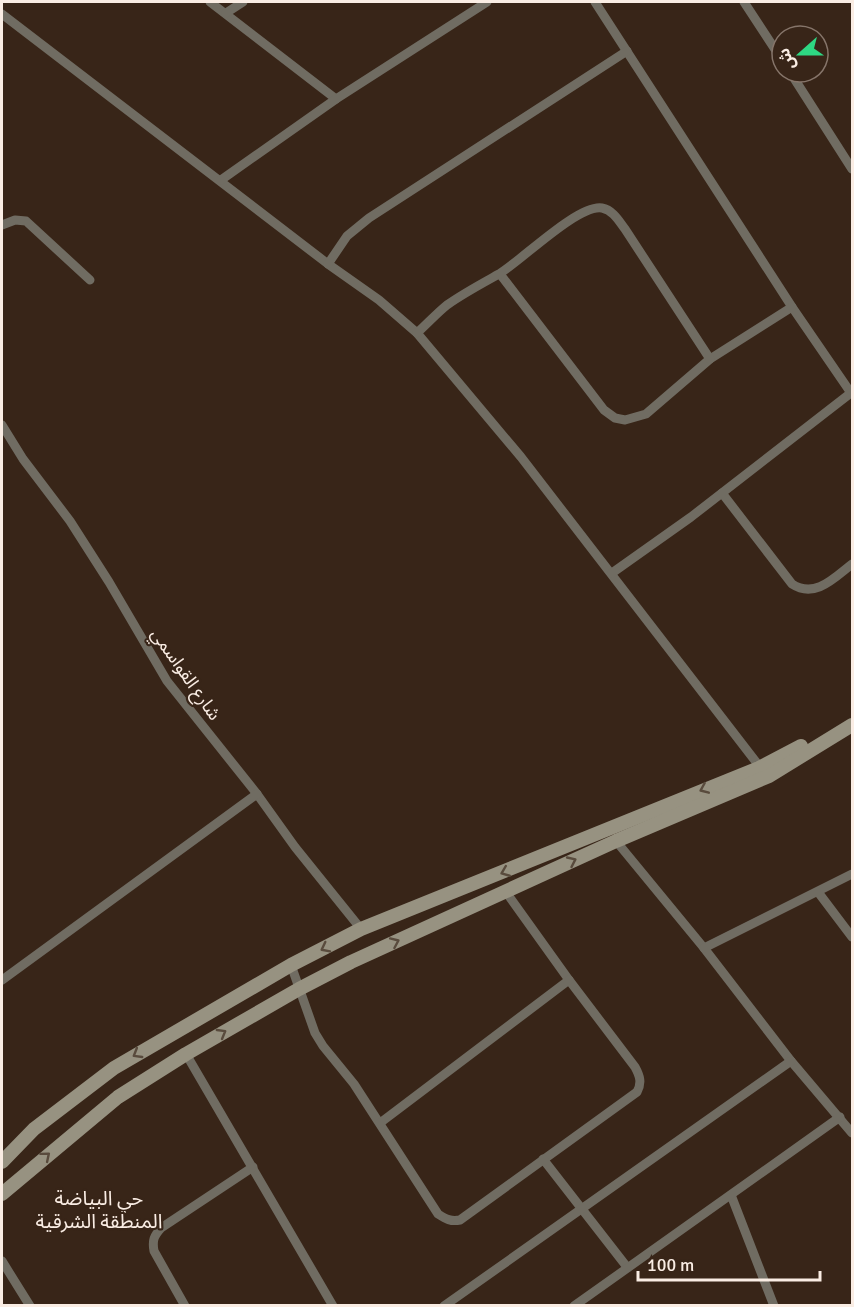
<svg xmlns="http://www.w3.org/2000/svg" width="854" height="1307" font-family="Signika,'Noto Sans Arabic',sans-serif">
	<style>
		.lines { fill: none; stroke-linecap: round; stroke-linejoin: round }
		.minor { stroke: #706c62; stroke-width: 9 }
		.secondary { stroke: #979281; stroke-width: 14 }
		.oneway { stroke: #594b3d }
		.labels { text-anchor: middle; dominant-baseline: central; stroke-width: 4.5; stroke-linejoin: round; paint-order: stroke }
		.street-label { font-size: 18px; fill: #faede4; stroke: #382518 }
		.neighbourhood-label { font-size: 20px; fill: #faede4; stroke: #382518 }
	</style>
	<rect width="100%" height="100%" fill="#382518"/>
	<g class="lines">
		<g class="minor">
			<polyline points="210,2 336,99"/>
			<polyline points="595,2 792,307 851,393"/>
			<polyline points="744,2 782,60"/>
			<polyline points="226,13 243,2"/>
			<polyline points="2,14 328,264 379,300 417,333 521,457 763,771"/>
			<polyline points="790,72 852,169"/>
			<polyline points="221,180 336,99 487,2"/>
			<polyline points="2,225 15,220 26,221 90,280"/>
			<polyline points="328,264 347,236 369,218 627,51"/>
			<polyline points="500,274 604,410 615,418 625,420 646,414 710,359 792,307"/>
			<path d="M417 333C427 324 437 313 447 305 464 293 481 284 499 274 521 261 578 204 602 208 613 210 619 221 625 229L710 359"/>
			<polyline points="2,425 23,459 70,521 109,582 167,681 257,794 295,847 361,929"/>
			<path d="M722 493 792 584C815 599 834 578 852 564"/>
			<polyline points="612,573 691,517 852,392"/>
			<polyline points="616,841 704,948 791,1061 852,1133"/>
			<polyline points="818,892 852,937"/>
			<polyline points="704,948 852,874"/>
			<path d="M291 965 315 1033 323 1046 354 1084 438 1214C446 1219 451 1222 460 1220L637 1092C642 1083 640 1076 635 1067L569 980 506 892"/>
			<polyline points="2,980 257,794"/>
			<polyline points="186,1054 333,1306"/>
			<polyline points="380,1123 569,980"/>
			<polyline points="543,1159 627,1267"/>
			<polyline points="731,1195 774,1306"/>
			<polyline points="2,1261 30,1306"/>
			<path d="M185 1306 154 1251C152 1240 154 1236 161 1228L253 1167"/>
			<polyline points="444,1306 791,1061"/>
			<polyline points="574,1306 840,1117"/>
		</g>
		<g class="secondary">
			<polyline points="2,1162 34,1129 114,1068 291,965 361,929 759,768 801,746"/>
			<polyline points="2,1194 118,1097 186,1054 299,989 351,962 616,841 769,776 852,725"/>
		</g>
	</g>
	<defs><path id="oneway-chevron" d="M-2-3.5L2.5 0L-2 3.5" fill="none" stroke-width="1.6" stroke-linecap="round" stroke-linejoin="round" transform="scale(1.5)"/></defs>
	<g class="oneway">
		<use href="#oneway-chevron" transform="translate(704 789) rotate(157)"/>
		<use href="#oneway-chevron" transform="translate(572 861) rotate(-25)"/>
		<use href="#oneway-chevron" transform="translate(505 872) rotate(158)"/>
		<use href="#oneway-chevron" transform="translate(395 942) rotate(-24)"/>
		<use href="#oneway-chevron" transform="translate(325 948) rotate(153)"/>
		<use href="#oneway-chevron" transform="translate(222 1033) rotate(-30)"/>
		<use href="#oneway-chevron" transform="translate(137 1054) rotate(149)"/>
		<use href="#oneway-chevron" transform="translate(46 1156) rotate(-40)"/>
	</g>
	<g class="labels">
		<g class="street-label">
			<text transform="translate(186 674) rotate(55)">شارع القواسمي</text>
		</g>
		<g class="neighbourhood-label">
			<text x="99" y="1198">حي البياضة<tspan x="99" dy="23">المنطقة الشرقية</tspan></text>
		</g>
	</g>
	<rect width="854" height="1307" fill="none" stroke="#faede4" stroke-width="6"/>
	<g transform="translate(800 54) rotate(249)"><circle r="28" fill="#382518" stroke="#86756a" stroke-width="1.5"/>
	<path d="M0-4.5L10 22L0 15L-10 22Z" fill="#2ed883"/>
	<text y="-9" font-size="16" font-weight="bold" text-anchor="middle" fill="#faede4">ش</text>
	</g>
	<path d="M638 1271v9h182v-9" fill="none" stroke="#faede4" stroke-width="3"/>
	<text x="647" y="1271" font-size="18" fill="#faede4" stroke="#382518" stroke-width="4.5" paint-order="stroke">100 m</text>
</svg>
